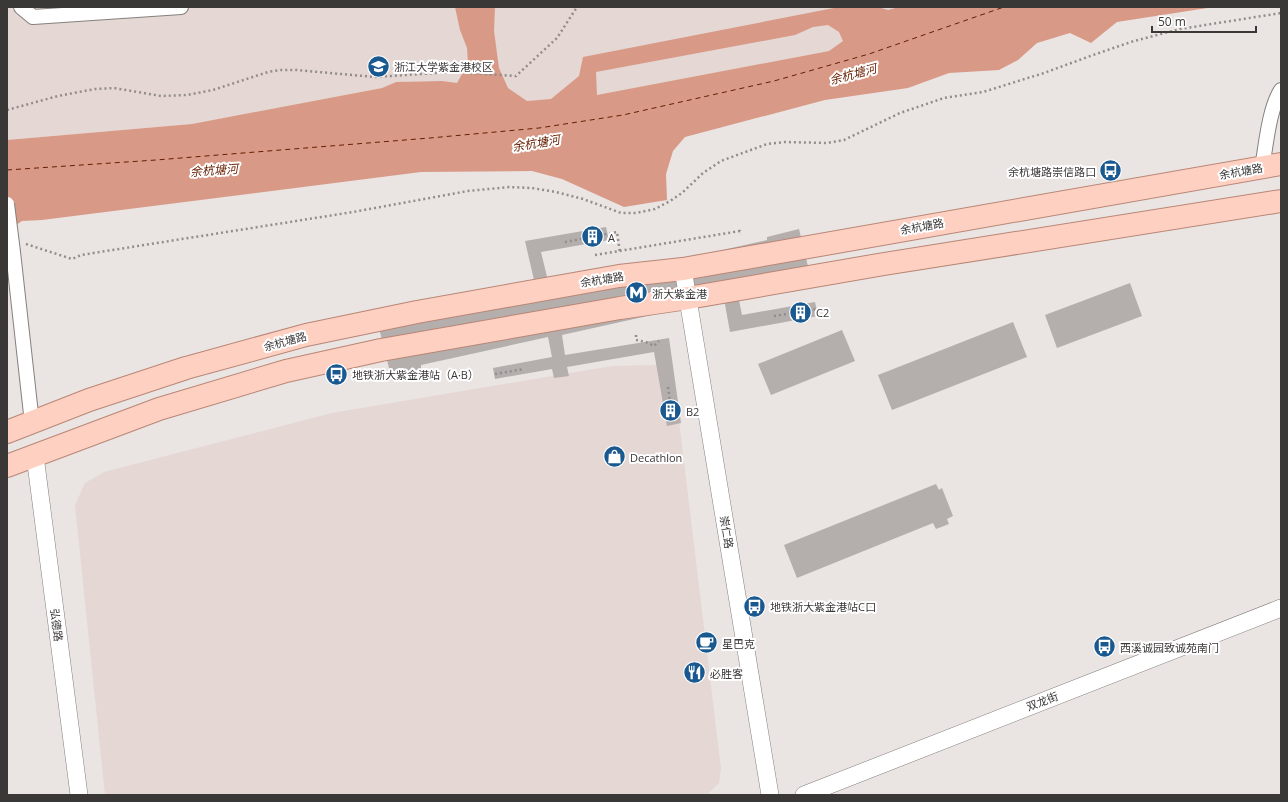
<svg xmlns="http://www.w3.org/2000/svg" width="1288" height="802" font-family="'Open Sans','Noto Sans SC',sans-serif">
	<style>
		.built { fill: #e5d7d3 }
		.water { fill: #d89a86; fill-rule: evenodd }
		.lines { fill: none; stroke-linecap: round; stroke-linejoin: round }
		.ferry { stroke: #671e01; stroke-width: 1; stroke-dasharray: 5 4; stroke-linecap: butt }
		.building { fill: #b4aead }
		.minor-casing { stroke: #85807e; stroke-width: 16 }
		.tertiary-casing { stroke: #85807e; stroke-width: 18 }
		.primary-casing { stroke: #b98675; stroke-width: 24 }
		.path { stroke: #928d8c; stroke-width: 2.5; stroke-dasharray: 2 3; stroke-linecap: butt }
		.minor { stroke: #fff; stroke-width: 14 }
		.tertiary { stroke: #fff; stroke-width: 17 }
		.primary { stroke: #fed0c1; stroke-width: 22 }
		.minor-bridge-casing { stroke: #85807e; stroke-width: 16; stroke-linecap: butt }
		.minor-bridge { stroke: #fff; stroke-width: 14 }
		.labels { text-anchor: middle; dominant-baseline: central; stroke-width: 4; stroke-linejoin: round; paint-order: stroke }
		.poi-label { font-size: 11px; fill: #3a3737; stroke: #fff; text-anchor: start }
		.street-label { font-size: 11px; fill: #3a3737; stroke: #fff }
		.water-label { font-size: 12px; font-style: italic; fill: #671e01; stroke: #fff }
	</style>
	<rect width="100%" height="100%" fill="#eae4e2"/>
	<g class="built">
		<polygon points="7,7 899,7 888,10 829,51 597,96 527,101 442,81 396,82 382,88 192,124 7,140"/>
		<polygon points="657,365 675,387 721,769 719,783 707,795 105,795 75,505 85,483 104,472 332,413 612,366"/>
	</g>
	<path class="water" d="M455 7H495L494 31 499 68 508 88 527 101 551 99 579 76 583 57 839 7H878L888 10 899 7H1214L1117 22 1091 43 1070 33 1037 43 1018 60 999 70 949 73 908 88 825 100 685 137 673 151 666 174 667 200 624 207 562 179 532 171 421 172 42 220 22 221 7 231V140L192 124 382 88 396 82 442 81 457 83 468 63 467 48 460 30ZM828 25 839 32 843 41 829 51 597 95 596 72 795 35 813 27Z"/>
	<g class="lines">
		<polyline class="ferry" points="7,170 156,160 430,138 539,128 623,115 774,81 869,54 1004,7"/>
	</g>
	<g class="building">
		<polygon points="606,227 609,240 541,252 550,289 767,240 767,237 799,229 812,283 738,295 742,315 815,302 818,316 730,332 724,299 562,335 565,355 669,338 681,423 667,426 654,352 567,367 569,376 554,378 552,369 495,379 493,368 552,357 548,337 421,365 421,369 391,376 378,324 537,293 525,241"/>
		<polygon points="1130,283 1142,316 1057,348 1045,315"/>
		<polygon points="1013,322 1027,357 892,410 878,375"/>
		<polygon points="842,330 855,361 771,395 758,364"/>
		<polygon points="936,484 939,490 942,488 953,516 947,519 949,524 936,529 933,523 797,578 784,545"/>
	</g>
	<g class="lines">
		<defs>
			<g id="minor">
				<polyline points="21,7 33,17 181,7"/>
				<path d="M1262 168C1266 145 1269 109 1281 90"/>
				<polyline points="13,252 32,423"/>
			</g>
			<g id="tertiary">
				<polyline points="683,269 770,795"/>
				<polyline points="35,456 79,795"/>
				<polyline points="804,795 1281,608"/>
			</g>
			<g id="primary">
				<polyline points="7,432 89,400 186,368 306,335 417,312 619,276 683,269 1281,164"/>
				<polyline points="7,466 159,409 286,371 381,350 620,308 688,298 884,264 1281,201"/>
			</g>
		</defs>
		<use href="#minor" class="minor-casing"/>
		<use href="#tertiary" class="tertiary-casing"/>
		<use href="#primary" class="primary-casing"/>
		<g class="path">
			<polyline points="7,110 58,96 95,89 114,88 161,96 187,95 213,90 268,72 280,70 296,70 375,77 452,72 516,76 557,38 577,7"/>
			<polyline points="565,242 617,232 620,253"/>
			<polyline points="26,244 72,259 81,255 353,212 468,191 509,187 532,188 556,192 583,199 621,213 636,213 655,209 670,201 682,193 703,173 721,161 767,144 785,142 827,143 844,140 900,113 944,98 983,92 1044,73 1093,55 1134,41 1180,29 1281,13"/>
			<polyline points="595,255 740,231 741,234"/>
			<polyline points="774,316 817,309"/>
			<polyline points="636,335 636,340 646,342 654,346 659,341"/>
			<polyline points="495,374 524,369"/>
			<polyline points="668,387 673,422"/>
		</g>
		<use href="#minor" class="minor"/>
		<use href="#tertiary" class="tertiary"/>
		<use href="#primary" class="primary"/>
		<defs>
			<polyline id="minor-bridge" points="7,204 13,252"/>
		</defs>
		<use href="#minor-bridge" class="minor-bridge-casing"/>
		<use href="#minor-bridge" class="minor-bridge"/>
	</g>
	<defs>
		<symbol id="university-disc" viewBox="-11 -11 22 22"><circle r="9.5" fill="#1a598f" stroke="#fff"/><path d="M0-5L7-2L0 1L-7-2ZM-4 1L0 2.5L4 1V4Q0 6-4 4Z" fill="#fff"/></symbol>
		<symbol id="bus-disc" viewBox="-11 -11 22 22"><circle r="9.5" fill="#1a598f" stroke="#fff"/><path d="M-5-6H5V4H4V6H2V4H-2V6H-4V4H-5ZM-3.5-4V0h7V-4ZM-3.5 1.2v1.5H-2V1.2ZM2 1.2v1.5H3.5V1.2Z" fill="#fff"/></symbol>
		<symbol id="building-disc" viewBox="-11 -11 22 22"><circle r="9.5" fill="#1a598f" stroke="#fff"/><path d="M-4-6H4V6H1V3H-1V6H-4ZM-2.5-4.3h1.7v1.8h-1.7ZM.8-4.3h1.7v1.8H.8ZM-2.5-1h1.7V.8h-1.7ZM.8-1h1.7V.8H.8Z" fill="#fff"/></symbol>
		<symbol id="metro-disc" viewBox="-11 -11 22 22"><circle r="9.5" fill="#1a598f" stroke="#fff"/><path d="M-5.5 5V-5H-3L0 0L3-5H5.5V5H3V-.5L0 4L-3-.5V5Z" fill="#fff"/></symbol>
		<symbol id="shop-disc" viewBox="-11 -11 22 22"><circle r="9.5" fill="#1a598f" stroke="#fff"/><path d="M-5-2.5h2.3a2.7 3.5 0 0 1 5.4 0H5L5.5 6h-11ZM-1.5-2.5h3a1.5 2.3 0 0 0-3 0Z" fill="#fff"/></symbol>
		<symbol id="cafe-disc" viewBox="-11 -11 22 22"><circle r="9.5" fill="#1a598f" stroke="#fff"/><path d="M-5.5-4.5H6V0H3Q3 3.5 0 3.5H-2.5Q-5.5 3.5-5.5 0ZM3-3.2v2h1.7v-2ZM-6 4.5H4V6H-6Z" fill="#fff"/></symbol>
		<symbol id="restaurant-disc" viewBox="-11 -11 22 22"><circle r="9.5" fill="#1a598f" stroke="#fff"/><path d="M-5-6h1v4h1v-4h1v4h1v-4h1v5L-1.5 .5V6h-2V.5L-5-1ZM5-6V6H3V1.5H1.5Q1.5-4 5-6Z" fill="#fff"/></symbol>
	</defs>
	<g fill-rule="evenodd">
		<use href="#university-disc" x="366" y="54" width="25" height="25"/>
		<use href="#bus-disc" x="1098" y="158" width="25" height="25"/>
		<use href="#building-disc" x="580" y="224" width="25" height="25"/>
		<use href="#metro-disc" x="624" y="280" width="25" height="25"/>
		<use href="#building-disc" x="788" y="300" width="25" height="25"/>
		<use href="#bus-disc" x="324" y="362" width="25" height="25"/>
		<use href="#building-disc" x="658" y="398" width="25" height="25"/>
		<use href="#shop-disc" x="602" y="444" width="25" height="25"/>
		<use href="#bus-disc" x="742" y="594" width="25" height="25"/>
		<use href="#cafe-disc" x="694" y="630" width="25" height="25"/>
		<use href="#bus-disc" x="1092" y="634" width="25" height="25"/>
		<use href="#restaurant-disc" x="682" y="660" width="25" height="25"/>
	</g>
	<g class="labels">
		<g class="poi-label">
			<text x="394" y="66">浙江大学紫金港校区</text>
			<text x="1096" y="171" text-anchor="end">余杭塘路崇信路口</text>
			<text x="608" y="237">A</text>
			<text x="652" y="293">浙大紫金港</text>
			<text x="816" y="312">C2</text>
			<text x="352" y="374">地铁浙大紫金港站（A·B）</text>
			<text x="686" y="411">B2</text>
			<text x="630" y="457">Decathlon</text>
			<text x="770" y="606">地铁浙大紫金港站C口</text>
			<text x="722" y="643">星巴克</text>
			<text x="1120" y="647">西溪诚园致诚苑南门</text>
			<text x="710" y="673">必胜客</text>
		</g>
		<g class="street-label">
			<text transform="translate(1241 171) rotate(-10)">余杭塘路</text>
			<text transform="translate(922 226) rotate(-10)">余杭塘路</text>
			<text transform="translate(602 279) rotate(-9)">余杭塘路</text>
			<text transform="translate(285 341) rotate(-15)">余杭塘路</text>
			<text transform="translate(727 532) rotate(81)">崇仁路</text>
			<text transform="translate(57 625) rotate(83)">弘德路</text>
			<text transform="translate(1042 701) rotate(-21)">双龙街</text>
		</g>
		<g class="water-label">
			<text transform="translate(853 74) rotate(-15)">余杭塘河</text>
			<text transform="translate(536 143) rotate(-9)">余杭塘河</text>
			<text transform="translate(214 170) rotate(-4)">余杭塘河</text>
		</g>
	</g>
	<rect width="1288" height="802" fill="none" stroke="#3a3737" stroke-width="16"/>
	<path d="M1152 26v6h104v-6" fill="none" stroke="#3a3737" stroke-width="2"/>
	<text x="1158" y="26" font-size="12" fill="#3a3737" stroke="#ffffff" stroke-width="3" paint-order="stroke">50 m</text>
</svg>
